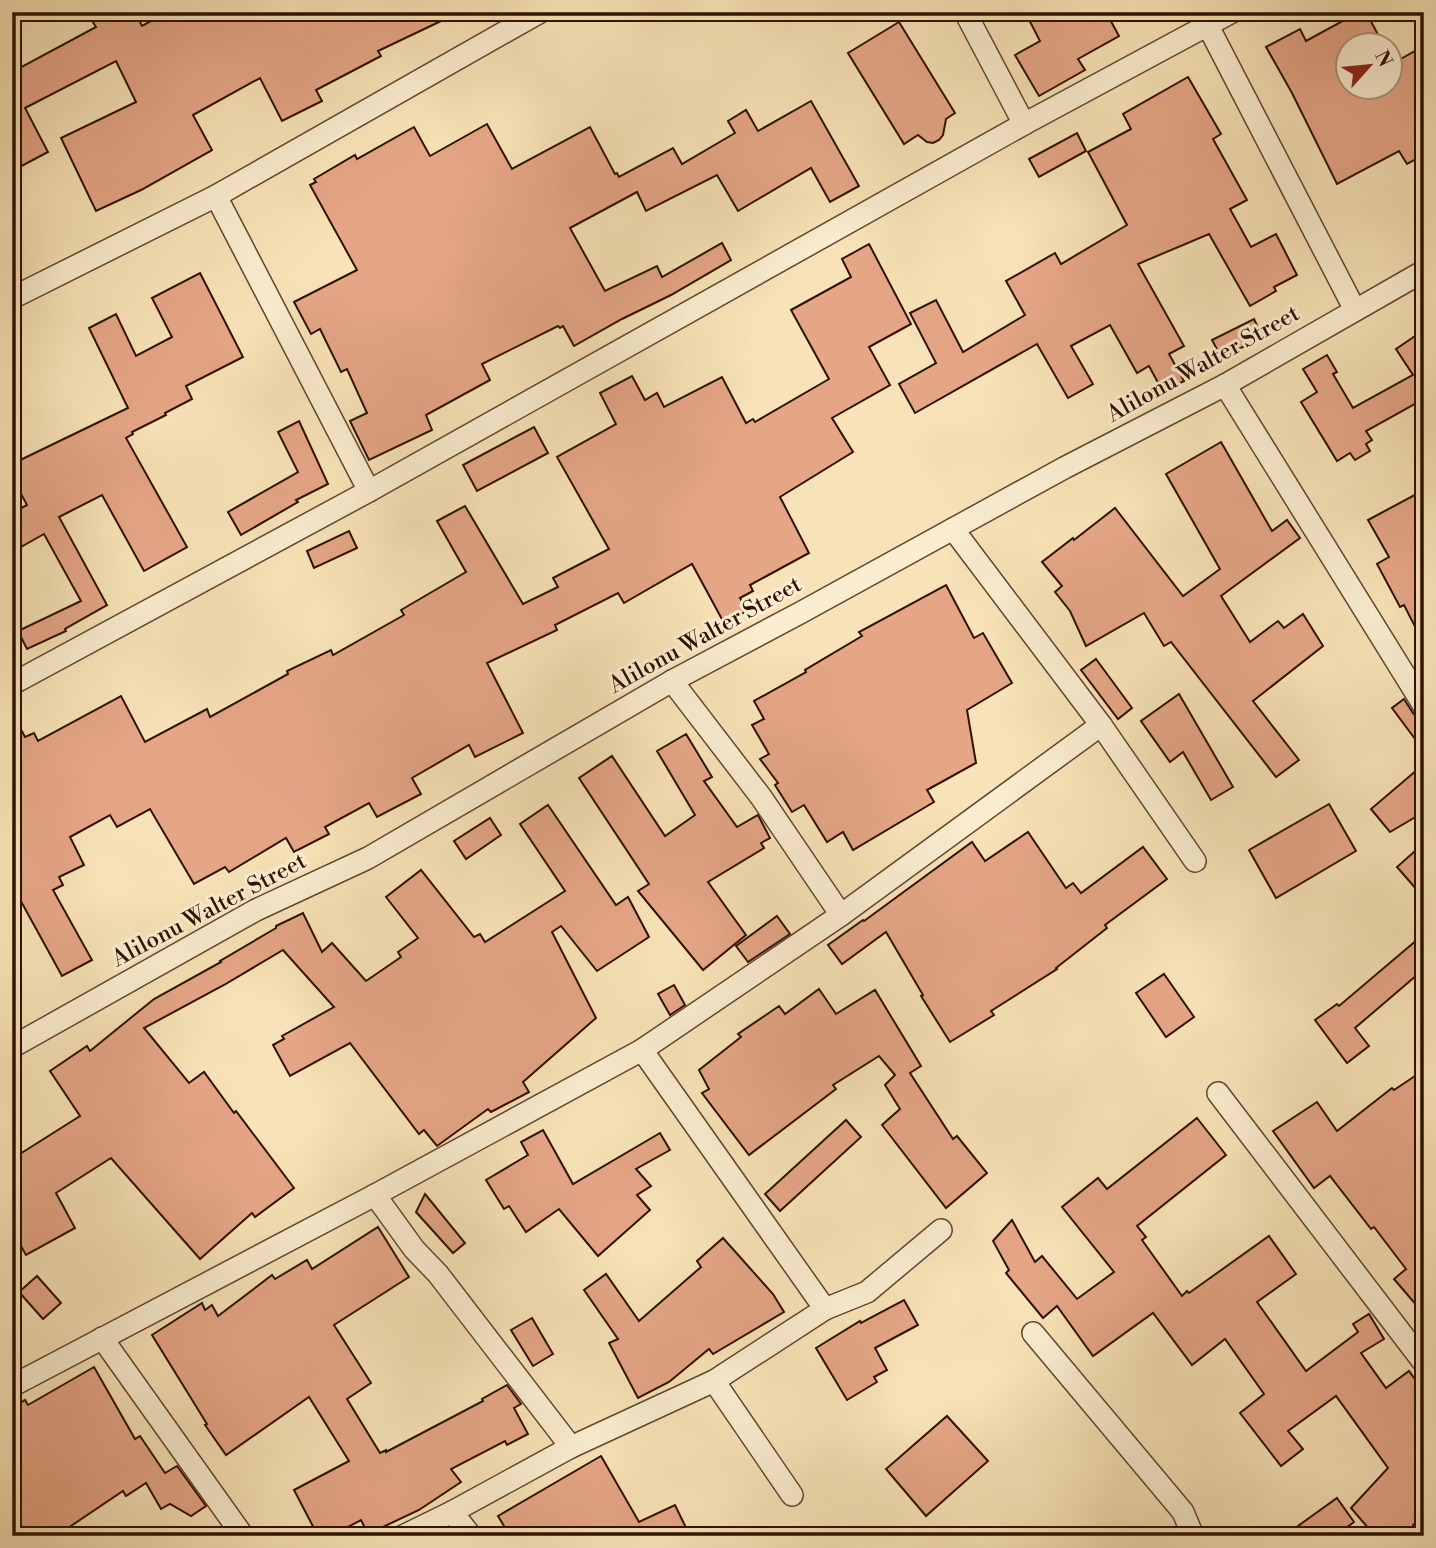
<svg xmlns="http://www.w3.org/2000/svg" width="1436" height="1548" font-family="'Libre Bodoni',serif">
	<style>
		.building { fill: #e5a686; stroke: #2f1001; stroke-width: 2 }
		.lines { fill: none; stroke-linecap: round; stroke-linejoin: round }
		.minor-casing { stroke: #61452e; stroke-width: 24 }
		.minor { stroke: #faedd0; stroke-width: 21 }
		.labels { text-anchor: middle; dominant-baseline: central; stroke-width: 6; stroke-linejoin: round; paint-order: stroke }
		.street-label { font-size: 23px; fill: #2f1001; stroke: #faedd0 }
	</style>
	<rect width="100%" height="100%" fill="#f7e3b7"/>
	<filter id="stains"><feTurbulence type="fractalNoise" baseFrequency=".00286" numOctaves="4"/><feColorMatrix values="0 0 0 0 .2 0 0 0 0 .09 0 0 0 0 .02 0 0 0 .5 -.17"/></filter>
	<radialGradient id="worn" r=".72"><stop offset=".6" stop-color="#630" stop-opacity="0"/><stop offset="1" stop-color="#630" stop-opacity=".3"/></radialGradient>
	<g class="building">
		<polygon points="103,12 135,12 142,26 168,12 460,12 378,51 381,56 316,90 322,101 282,121 260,78 193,115 212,150 141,190 96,211 61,138 136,102 116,61 25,108 48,152 12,171 12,72 96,27 91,19"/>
		<polygon points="1025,12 1106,12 1119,36 1078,59 1085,70 1039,96 1015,55 1040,41"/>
		<polygon points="1359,12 1366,12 1384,46 1348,46 1348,88 1390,88 1390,65 1424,46 1424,155 1407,164 1399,151 1337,184 1292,93 1266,47 1300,29 1306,41"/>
		<polygon points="899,22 955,113 946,119 943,135 939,140 933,143 927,142 918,135 904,144 848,53"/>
		<polygon points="1188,77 1221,134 1213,139 1247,200 1230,209 1251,247 1276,234 1297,275 1274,287 1276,291 1250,306 1209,234 1138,264 1184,346 1169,354 1184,381 1163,392 1149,366 1137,373 1110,325 1071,346 1093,384 1068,398 1037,344 915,413 899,384 936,363 910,313 936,300 963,352 1025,315 1006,281 1055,253 1061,264 1127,225 1088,152 1131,129 1123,114"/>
		<polygon points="811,101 859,186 830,202 811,168 738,211 717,175 646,211 637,192 570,228 605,291 657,266 662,277 722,243 731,260 671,295 622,319 574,346 563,326 560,328 558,326 482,364 490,380 426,415 432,430 369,460 350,421 367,413 347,369 341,372 320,329 311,334 294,302 357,270 310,185 316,182 314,179 355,155 357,159 414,127 430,156 487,124 512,169 590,127 615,174 617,173 619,177 673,148 682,164 735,133 728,121 746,110 758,131"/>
		<polygon points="1077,133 1086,151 1039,177 1029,159"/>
		<polygon points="869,244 911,324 869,347 890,385 832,418 853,452 780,497 809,553 750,585 753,591 740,598 747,611 724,623 692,564 624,603 618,593 555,625 557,630 487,663 523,733 475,757 469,745 412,778 421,794 377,817 369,803 325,827 329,834 294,852 286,838 229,872 225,867 194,884 150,809 117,827 110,815 70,837 84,865 59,877 63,885 53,890 92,960 62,976 12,885 12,713 25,737 34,733 38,741 121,696 145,742 207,709 210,717 288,674 287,671 331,650 333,655 404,615 401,610 466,572 437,521 465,506 523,604 558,587 553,578 609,549 557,457 616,424 600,393 632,376 645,400 657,393 664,407 722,377 746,423 753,419 755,422 829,379 791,310 851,277 842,259"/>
		<polygon points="200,273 243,357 186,386 192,399 165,413 166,415 132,432 133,434 126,438 187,547 144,571 102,495 59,517 107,605 65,629 66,631 27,649 18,631 81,601 44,534 12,552 12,513 27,505 12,477 12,464 128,408 89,328 116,314 136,356 172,337 152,298"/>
		<polygon points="1254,319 1263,338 1221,357 1212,340"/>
		<polygon points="1424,330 1424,399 1366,431 1372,440 1366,444 1370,451 1355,460 1350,453 1337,461 1301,402 1317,392 1303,369 1327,355 1337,372 1333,374 1353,408 1413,375 1396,349"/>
		<polygon points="299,421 328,484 296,500 298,502 241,535 228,512 298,472 278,432"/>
		<polygon points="534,427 548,453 477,491 463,465"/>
		<polygon points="1221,442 1272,531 1287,520 1300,538 1221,596 1250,642 1278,621 1284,628 1303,614 1323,646 1253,701 1299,760 1276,777 1171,642 1164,646 1144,613 1086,646 1070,611 1055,592 1062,586 1042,562 1073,538 1074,540 1115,508 1183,596 1220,569 1166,474"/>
		<polygon points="1424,490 1424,644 1404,605 1400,607 1377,564 1389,557 1368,520"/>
		<polygon points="349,531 357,548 314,568 307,551"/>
		<polygon points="946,585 974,638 983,633 1012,683 967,710 976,763 927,790 934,802 853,850 843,832 827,842 804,805 792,812 775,785 778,783 760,759 769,754 752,725 764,719 754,701 806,672 805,670 862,636 859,632"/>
		<polygon points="1096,659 1132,708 1118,719 1081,670"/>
		<polygon points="1179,694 1233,787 1211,800 1183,752 1170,762 1141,721"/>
		<polygon points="1404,699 1413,713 1417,717 1424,719 1424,751 1392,708"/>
		<polygon points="686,734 712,777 704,781 737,827 758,815 770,838 761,843 764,848 708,882 746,935 703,970 638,891 649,884 579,778 612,756 665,836 695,815 657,751"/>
		<polygon points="1424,764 1424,812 1390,832 1371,809"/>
		<polygon points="1329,804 1356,851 1276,898 1249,850"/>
		<polygon points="548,805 616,905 628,897 649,937 597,971 561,926 552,932 596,1018 523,1082 529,1092 491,1112 488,1109 437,1146 424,1130 419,1134 350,1043 290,1076 273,1045 284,1039 282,1036 334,1007 283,950 224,985 144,1028 189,1083 204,1072 234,1113 236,1111 294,1188 255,1217 252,1213 200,1259 111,1158 56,1193 75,1228 26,1255 12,1230 12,1159 80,1116 50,1071 87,1046 90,1051 154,999 221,962 220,961 276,928 276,926 303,913 322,952 332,943 366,981 401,957 398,952 418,938 386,897 421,870 474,937 480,934 485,942 565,891 520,824"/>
		<polygon points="490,818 501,835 466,859 454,841"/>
		<polygon points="1028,832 1066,888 1073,883 1081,893 1143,847 1167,879 1105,925 1107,928 1056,968 1057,969 991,1011 994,1015 950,1042 921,996 923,995 886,932 842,964 828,945 863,920 864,921 972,842 985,861"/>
		<polygon points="1424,843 1424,898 1397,867"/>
		<polygon points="777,916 790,934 748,962 736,946"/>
		<polygon points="1424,934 1424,969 1355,1028 1369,1046 1347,1063 1315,1020 1337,1004 1339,1006"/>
		<polygon points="1164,974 1194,1017 1166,1037 1136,993"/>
		<polygon points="674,985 685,1005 670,1015 658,994"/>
		<polygon points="819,989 836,1014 875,990 921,1066 910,1073 953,1139 957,1136 987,1173 946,1208 882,1125 900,1109 885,1085 895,1075 879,1056 833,1085 836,1089 749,1155 702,1093 709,1089 699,1070 741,1037 738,1034 779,1006 785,1014"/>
		<polygon points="1424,1070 1424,1314 1394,1279 1406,1269 1374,1227 1371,1229 1330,1176 1314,1188 1273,1131 1317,1102 1337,1131 1392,1088 1394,1090"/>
		<polygon points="1197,1118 1226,1155 1137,1226 1146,1237 1142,1240 1182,1296 1187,1291 1189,1293 1269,1236 1296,1274 1257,1302 1306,1371 1358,1332 1353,1324 1369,1314 1384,1339 1361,1353 1386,1388 1409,1371 1424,1392 1424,1517 1413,1525 1423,1536 1375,1536 1351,1508 1388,1468 1336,1396 1288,1431 1303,1449 1281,1466 1240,1413 1264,1394 1225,1339 1192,1365 1153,1313 1093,1356 1057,1306 1043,1318 1006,1273 1009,1270 993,1241 1012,1220 1035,1262 1042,1256 1077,1299 1114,1272 1062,1207 1098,1178 1107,1189"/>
		<polygon points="846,1120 861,1137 780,1211 765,1194"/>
		<polygon points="543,1130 573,1184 660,1133 670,1150 636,1169 651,1186 637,1195 650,1210 598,1256 559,1209 526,1232 509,1206 504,1209 486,1180 528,1155 521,1142"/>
		<polygon points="425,1194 465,1243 453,1253 416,1212"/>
		<polygon points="378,1227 409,1277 334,1325 371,1383 347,1399 380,1453 386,1450 386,1452 483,1401 482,1399 507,1385 521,1404 514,1408 528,1434 507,1445 505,1441 451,1469 461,1482 419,1510 368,1534 361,1520 331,1536 318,1536 294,1490 349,1461 309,1397 226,1455 205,1425 207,1424 152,1335 202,1303 205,1310 212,1305 218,1316 272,1275 275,1279 307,1260 312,1269"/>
		<polygon points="723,1238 773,1294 784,1312 713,1354 709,1349 669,1382 638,1398 609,1343 618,1339 584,1290 606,1274 639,1321 701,1267 697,1261"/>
		<polygon points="37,1276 61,1303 43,1319 19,1292"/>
		<polygon points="904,1300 918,1325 875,1348 887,1370 874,1377 877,1382 847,1400 816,1348 860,1321 861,1323"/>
		<polygon points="532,1318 553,1354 533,1366 511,1330"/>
		<polygon points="94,1367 135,1439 140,1436 165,1473 177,1466 206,1506 191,1516 170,1504 161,1509 146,1483 126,1496 123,1491 56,1536 12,1536 12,1408 25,1400 28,1405"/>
		<polygon points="947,1416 988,1461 926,1516 886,1469"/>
		<polygon points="601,1456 639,1522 675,1505 690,1536 510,1536 498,1516"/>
		<polygon points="1337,1498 1354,1522 1335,1536 1284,1536"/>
	</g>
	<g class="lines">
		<defs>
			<g id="minor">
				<polyline points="1208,26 1355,310"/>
				<polyline points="1024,124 1232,12"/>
				<polyline points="216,196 369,491"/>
				<polyline points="12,298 216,196 540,12"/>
				<polyline points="1225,385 1424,706"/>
				<polyline points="672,681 761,797 841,915"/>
				<polyline points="12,684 369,491 1024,124 965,12"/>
				<polyline points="1101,725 1195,861"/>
				<polyline points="12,1047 256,910 368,858 672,681 800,613 1064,468 1225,385 1424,271"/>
				<polyline points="642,1050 825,1309"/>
				<polyline points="1218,1093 1424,1363"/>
				<polyline points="375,1195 414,1249 438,1274 571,1447 452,1512 471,1536"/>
				<polyline points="1033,1333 1183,1512 1193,1536"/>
				<polyline points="102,1338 243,1536"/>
				<polyline points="714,1381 792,1495"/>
				<polyline points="12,1386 375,1195 642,1050 841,915 1101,725 953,529"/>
				<polyline points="571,1447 714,1381 825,1309 867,1292 941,1230"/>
				<polyline points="403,1536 452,1512"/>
			</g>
		</defs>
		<use href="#minor" class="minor-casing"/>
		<use href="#minor" class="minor"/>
	</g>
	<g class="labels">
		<g class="street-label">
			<text transform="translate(1203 364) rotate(-29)">Alilonu Walter Street</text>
			<text transform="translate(705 635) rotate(-29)">Alilonu Walter Street</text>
			<text transform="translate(209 910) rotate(-28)">Alilonu Walter Street</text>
		</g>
	</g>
	<rect width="1436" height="1548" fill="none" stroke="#f7e3b7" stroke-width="42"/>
	<rect x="14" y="14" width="1408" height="1520" fill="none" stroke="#2f1001" stroke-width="3.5"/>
	<rect x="21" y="21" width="1394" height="1506" fill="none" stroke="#2f1001" stroke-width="2"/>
	<g transform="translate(1369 66) rotate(63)"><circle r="33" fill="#faedd0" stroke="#a9957d" stroke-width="2"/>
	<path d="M0-5L12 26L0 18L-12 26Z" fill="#8f2418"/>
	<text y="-10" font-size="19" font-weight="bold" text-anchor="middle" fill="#2f1001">N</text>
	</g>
	<rect width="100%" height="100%" filter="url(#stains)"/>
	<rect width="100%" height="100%" fill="url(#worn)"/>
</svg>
